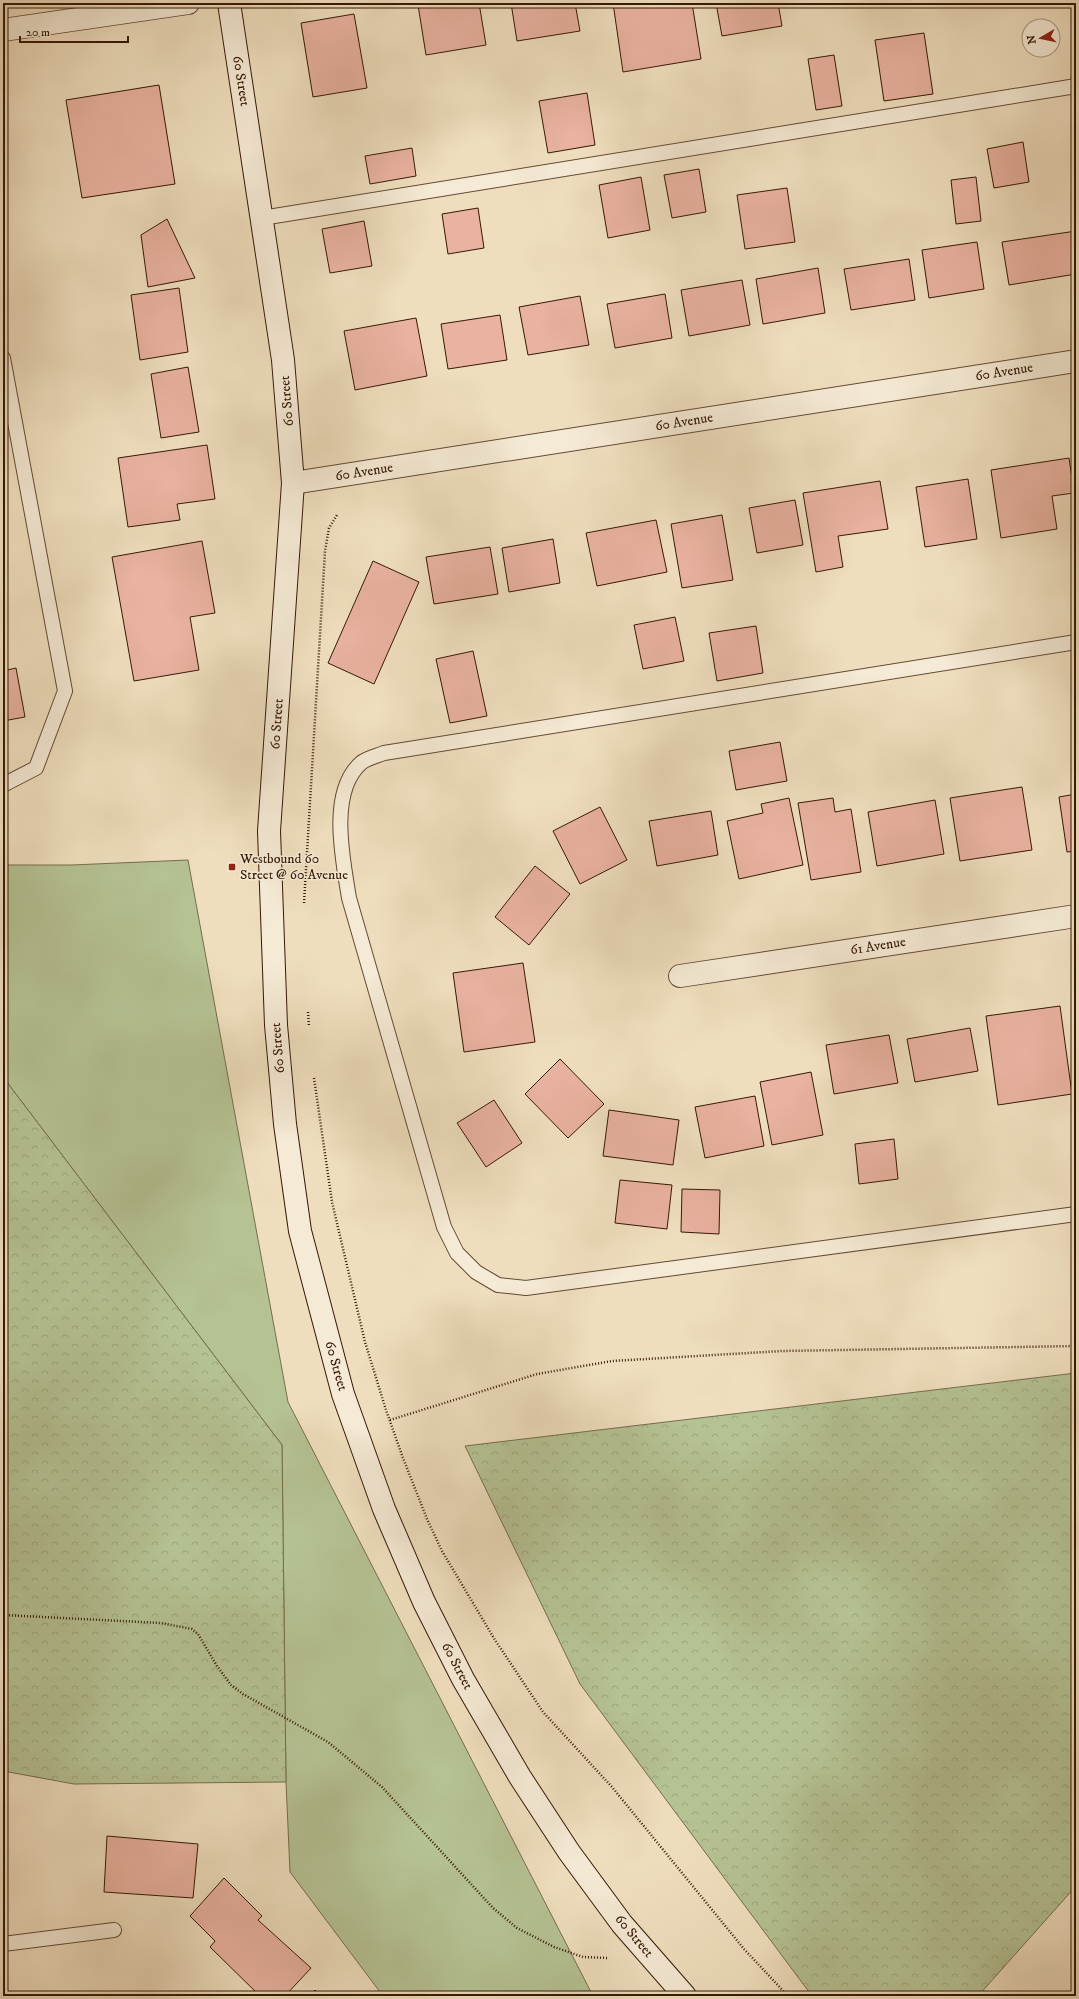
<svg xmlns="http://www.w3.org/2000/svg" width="1079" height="1999" viewBox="0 0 1079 1999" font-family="'IM FELL DW Pica',serif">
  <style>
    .green { fill: #b5c294; stroke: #766d4d }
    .forest { fill: url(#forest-crowns); stroke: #766d4d }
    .building { fill: #e9b2a1; stroke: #361806 }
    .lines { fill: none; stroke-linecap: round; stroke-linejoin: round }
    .service-casing { stroke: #644a34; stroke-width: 16 }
    .minor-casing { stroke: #644a34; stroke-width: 24 }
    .secondary-casing { stroke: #361806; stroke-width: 24 }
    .path { stroke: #361806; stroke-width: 2.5; stroke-dasharray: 1 2; stroke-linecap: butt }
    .service { stroke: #f5ead5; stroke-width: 14 }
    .minor { stroke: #f5ead5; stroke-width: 22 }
    .secondary { stroke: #f5ead5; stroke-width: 22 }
    .poi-dot { fill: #8f2418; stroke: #f5ead5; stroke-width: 1.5 }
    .labels { text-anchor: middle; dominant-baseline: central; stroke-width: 3; stroke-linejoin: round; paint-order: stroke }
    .street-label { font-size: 14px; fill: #361806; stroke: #f5ead5 }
    .poi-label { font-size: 14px; fill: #361806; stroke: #f5ead5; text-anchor: start }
  </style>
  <defs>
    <pattern id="forest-crowns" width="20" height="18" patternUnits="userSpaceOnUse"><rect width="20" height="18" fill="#b5c294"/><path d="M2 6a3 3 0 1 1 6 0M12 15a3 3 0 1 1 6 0" fill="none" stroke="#9ca67e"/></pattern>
  </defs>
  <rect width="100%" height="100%" fill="#efdebe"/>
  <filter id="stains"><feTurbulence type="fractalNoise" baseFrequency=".005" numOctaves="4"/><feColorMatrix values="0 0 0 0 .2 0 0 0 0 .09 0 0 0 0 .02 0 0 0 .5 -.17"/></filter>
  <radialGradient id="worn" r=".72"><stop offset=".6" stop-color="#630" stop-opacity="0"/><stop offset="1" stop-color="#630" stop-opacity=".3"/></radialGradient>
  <path class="green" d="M188 860 288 1402 593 1996H383L290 1872 286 1782 282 1445 3 1077V865H72Z"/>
  <path class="forest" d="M3 1077 282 1445 286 1782 74 1784 3 1771Z
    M1076 1373V1886L978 1996H812L580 1684 465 1446Z"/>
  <path class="building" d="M429 3H479L486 45 426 55 418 5Z
    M511 3H575L580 31 517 41Z
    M613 3H692L701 59 623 72Z
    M716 3H778L782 26 722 36Z
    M354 14 367 88 313 97 301 23Z
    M924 33 933 94 884 101 875 40Z
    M834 55 842 106 816 110 808 59Z
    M159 85 175 184 82 198 66 100Z
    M587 93 595 145 548 153 539 101Z
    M1023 142 1029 182 994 188 987 149Z
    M412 148 416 176 370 184 365 156Z
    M699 169 706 212 672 218 664 175Z
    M641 177 650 230 608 238 599 185Z
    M976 177 981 221 956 224 951 180Z
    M787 188 795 242 745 249 737 195Z
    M478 208 484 248 448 254 442 214Z
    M167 219 195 278 148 287 141 235Z
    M364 221 372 266 330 273 322 229Z
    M1076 231V274L1009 285 1002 242Z
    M977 242 984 289 929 298 922 250Z
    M909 259 915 300 851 310 844 269Z
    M818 268 825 313 763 324 756 279Z
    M742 280 750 325 689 336 681 290Z
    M179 288 188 352 140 360 131 295Z
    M665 294 672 338 615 348 607 304Z
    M580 296 589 345 528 355 519 307Z
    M500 315 507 360 448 369 441 324Z
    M416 318 427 376 355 390 344 331Z
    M188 367 199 432 161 438 151 374Z
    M207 445 215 499 177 504 180 520 128 527 118 458Z
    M1069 458 1074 493 1052 496 1057 529 1001 538 991 470Z
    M968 479 977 539 925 547 916 487Z
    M880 481 888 529 838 536 843 567 816 572 803 493Z
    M795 500 803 545 757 553 749 508Z
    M722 515 733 580 682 588 671 524Z
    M656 520 667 572 597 586 586 533Z
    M553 539 560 583 509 592 502 548Z
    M202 541 215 613 190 617 199 670 134 681 112 557Z
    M490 547 498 594 434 604 426 557Z
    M373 561 419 582 374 684 328 663Z
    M675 617 684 661 643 669 634 625Z
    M756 626 763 673 717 681 709 633Z
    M473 651 487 716 450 723 436 659Z
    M16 668 25 717 3 721V671Z
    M780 742 787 781 736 790 729 751Z
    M1022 787 1032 850 960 861 950 798Z
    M1076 794V851L1067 852 1059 797Z
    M789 798 803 865 739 879 727 821 763 813 761 804Z
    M833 798 835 812 851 809 861 872 811 880 798 803Z
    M935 800 944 854 877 866 868 812Z
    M600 807 627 860 580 884 553 831Z
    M711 811 718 855 657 866 649 821Z
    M535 866 570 894 529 945 495 917Z
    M523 963 535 1042 464 1052 453 973Z
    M1060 1006 1072 1094 998 1105 986 1016Z
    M970 1028 978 1071 915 1082 907 1039Z
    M889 1035 898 1083 834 1094 826 1045Z
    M560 1059 604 1104 568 1138 525 1094Z
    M811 1072 823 1135 772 1145 760 1082Z
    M755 1096 764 1146 705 1158 695 1107Z
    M494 1100 522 1143 486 1167 457 1123Z
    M609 1110 679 1120 673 1165 603 1156Z
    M894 1139 898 1179 859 1184 855 1144Z
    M620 1180 672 1185 667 1229 615 1223Z
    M682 1189 720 1190 719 1234 681 1232Z
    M107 1836 198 1844 193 1898 104 1892Z
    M224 1878 262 1916 258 1920 311 1968 285 1996H260L210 1947 215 1941 190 1916Z
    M315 1990 321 1996H309Z"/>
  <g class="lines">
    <g class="service-casing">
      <path id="service" d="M262 218 1076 86
        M3 358 65 691 36 768 3 785
        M1076 642 384 753C377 756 367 758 361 763 328 792 343 860 349 898L444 1227 457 1253 476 1272 498 1285 526 1288 1076 1214
        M3 1944 114 1930"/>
    </g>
    <g class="minor-casing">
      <path id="minor" d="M3 30 188 3
        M293 483 1076 361
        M680 976 1076 916"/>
    </g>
    <g class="secondary-casing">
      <path id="secondary" d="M229 3 283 360 293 483 269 831 276 1025 285 1124 300 1231 343 1394 384 1509 424 1602 463 1679 520 1777 569 1852 622 1924 685 1996"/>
    </g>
    <path class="path" d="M304 903 325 551 329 528 337 515
      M308 1012 309 1027
      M314 1078 332 1202 365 1342 386 1410 403 1458 427 1519 442 1551 495 1640 543 1712 612 1787 744 1949 788 1996
      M390 1420 537 1374 612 1361 782 1351 1076 1346
      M3 1615 161 1623 192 1629 198 1634 217 1666 231 1685 243 1694 328 1742 382 1787 493 1908 517 1928 554 1947 583 1957 608 1958"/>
    <use href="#service" class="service"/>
    <use href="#minor" class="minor"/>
    <use href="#secondary" class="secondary"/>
  </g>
  <rect class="poi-dot" x="228" y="863" width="8" height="8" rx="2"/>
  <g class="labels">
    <g class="street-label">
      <text transform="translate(241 81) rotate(81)">60 Street</text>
      <text transform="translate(1004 372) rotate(-9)">60 Avenue</text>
      <text transform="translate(287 401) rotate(-95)">60 Street</text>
      <text transform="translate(684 422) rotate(-9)">60 Avenue</text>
      <text transform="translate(364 472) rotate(-9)">60 Avenue</text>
      <text transform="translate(277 724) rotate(-86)">60 Street</text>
      <text transform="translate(878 946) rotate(-9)">61 Avenue</text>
      <text transform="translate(278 1048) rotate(-95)">60 Street</text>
      <text transform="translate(336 1366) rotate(74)">60 Street</text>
      <text transform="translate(457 1666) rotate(62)">60 Street</text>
      <text transform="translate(634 1936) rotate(50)">60 Street</text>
    </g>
    <g class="poi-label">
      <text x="240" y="859">Westbound 60<tspan x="240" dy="16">Street @ 60 Avenue</tspan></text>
    </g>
  </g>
  <rect width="1079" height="1999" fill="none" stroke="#efdebe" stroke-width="16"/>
  <rect x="4" y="4" width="1071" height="1991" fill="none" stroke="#361806" stroke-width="2"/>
  <rect x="8" y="8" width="1063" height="1983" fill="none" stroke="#361806"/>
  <g transform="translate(1041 38) rotate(261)"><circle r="19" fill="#f5ead5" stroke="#a99682"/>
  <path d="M0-3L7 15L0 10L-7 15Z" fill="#8f2418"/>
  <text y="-6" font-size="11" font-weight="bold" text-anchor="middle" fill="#361806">N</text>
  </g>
  <path d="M20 36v6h108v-6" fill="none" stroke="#361806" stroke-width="2"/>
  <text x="26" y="36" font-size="12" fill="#361806" stroke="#f5ead5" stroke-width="3" paint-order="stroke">20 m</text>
  <rect width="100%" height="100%" filter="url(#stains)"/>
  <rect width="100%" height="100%" fill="url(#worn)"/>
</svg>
